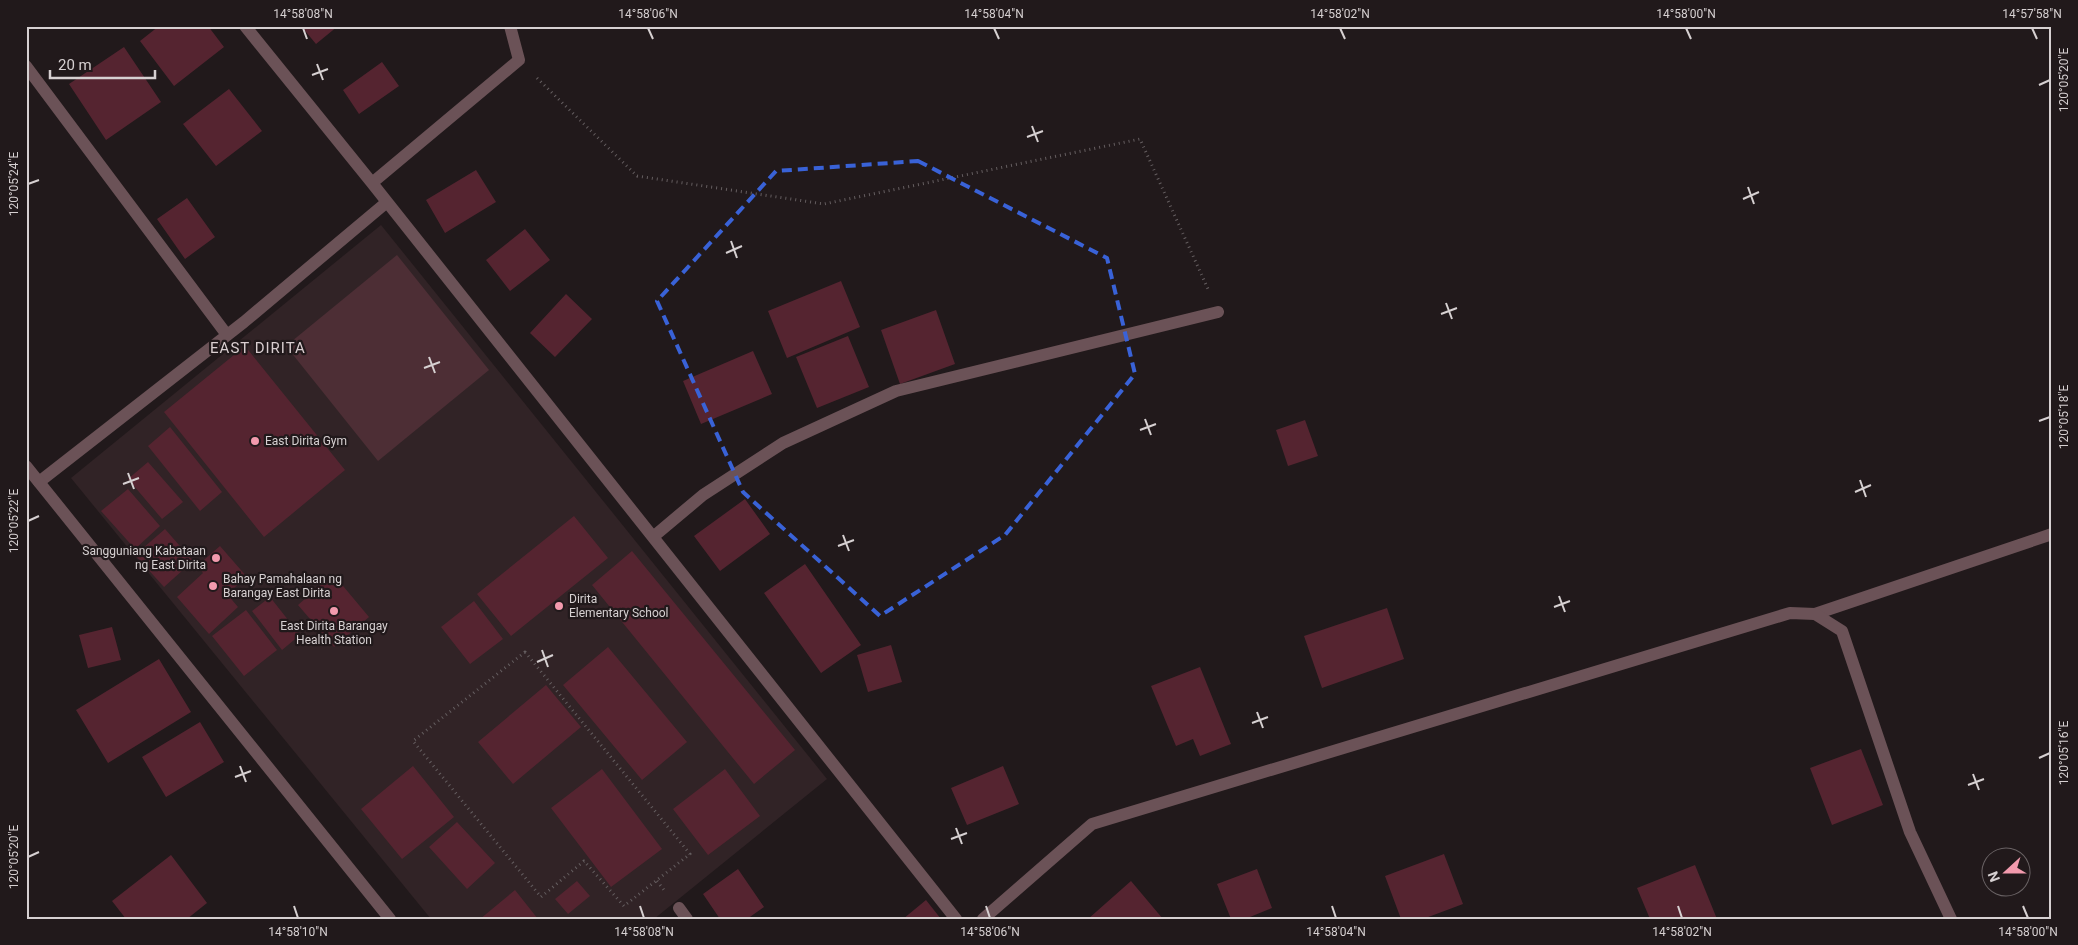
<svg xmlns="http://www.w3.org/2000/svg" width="2078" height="945" viewBox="0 0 2078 945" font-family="Roboto,sans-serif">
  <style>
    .built { fill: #312326 }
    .green { fill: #4d2e35 }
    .building { fill: #552430 }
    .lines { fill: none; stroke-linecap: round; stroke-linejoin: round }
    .path { stroke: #655e60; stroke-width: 3; stroke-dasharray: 1 4; stroke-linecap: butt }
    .service { stroke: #6b5257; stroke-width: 12 }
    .minor { stroke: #6b5257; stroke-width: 12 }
    .tertiary { stroke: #6b5257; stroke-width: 12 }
    .marked { fill: none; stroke: #3962d7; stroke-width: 4; stroke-dasharray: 10 6; stroke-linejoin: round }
    .ticks { fill: none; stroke: #d6d0d1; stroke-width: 2 }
    .poi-dot { fill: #f29aad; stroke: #21191b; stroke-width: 2 }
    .labels { text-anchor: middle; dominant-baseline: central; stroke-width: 4.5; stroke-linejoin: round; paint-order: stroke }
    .poi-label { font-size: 12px; fill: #d6d0d1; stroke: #21191b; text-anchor: start }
    .quarter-label { font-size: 15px; letter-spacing: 1px; fill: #d9ced0; stroke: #21191b }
    .neatline { fill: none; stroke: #d6d0d1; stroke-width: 2 }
    .ticks-label { font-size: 12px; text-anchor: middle; fill: #d6d0d1 }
  </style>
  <rect width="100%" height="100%" fill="#21191b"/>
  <path class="built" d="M381 225 827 779 654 919H431L71 478Z"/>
  <path class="green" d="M397 255 489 370 378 461 286 346Z"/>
  <path class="building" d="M159 26H208L224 47 174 86 140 41Z
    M301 26H338L316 44Z
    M124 47 161 102 106 140 69 84Z
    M382 62 399 86 359 114 343 90Z
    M229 89 262 131 216 166 183 124Z
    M476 170 496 202 445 233 426 200Z
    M187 198 215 237 185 259 157 219Z
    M525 229 550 260 510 291 486 260Z
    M841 281 860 327 787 358 768 311Z
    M566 294 592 319 555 357 530 333Z
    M936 310 955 364 900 384 881 330Z
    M848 336 869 387 817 408 796 357Z
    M245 346 345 470 264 537 164 412Z
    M753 351 772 394 701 424 683 381Z
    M1305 420 1318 456 1288 466 1276 430Z
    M170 427 222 492 200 511 148 446Z
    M148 462 183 502 162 519 128 479Z
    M128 489 160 526 135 549 101 511Z
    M745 499 770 534 720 571 694 536Z
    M574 516 608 558 511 636 477 594Z
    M165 529 193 561 164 587 135 555Z
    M220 546 247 577 227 594 238 607 209 634 177 597 203 573 197 566Z
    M632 551 795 750 754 784 592 585Z
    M805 564 861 645 821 673 764 593Z
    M333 574 369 617 334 647 298 605Z
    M270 597 300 635 282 650 252 611Z
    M474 601 503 639 470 664 441 627Z
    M1387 608 1404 659 1322 688 1304 636Z
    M246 610 277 650 244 676 212 636Z
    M112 627 121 660 88 668 79 635Z
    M891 645 902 682 868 692 857 655Z
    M608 647 687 742 642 780 563 685Z
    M159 659 191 712 108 763 76 710Z
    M1200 667 1231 744 1200 756 1193 739 1176 746 1151 686Z
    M546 685 581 727 513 784 478 742Z
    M200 722 224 762 166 797 142 757Z
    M1861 749 1883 805 1832 825 1810 768Z
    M413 766 454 817 402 859 361 809Z
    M1003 766 1019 804 967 825 951 788Z
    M602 769 662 849 611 887 551 808Z
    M725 769 760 816 708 855 673 809Z
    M457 822 495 863 467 889 429 847Z
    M1444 854 1463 904 1423 919H1401L1385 876Z
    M171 855 207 903 187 919H126L112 901Z
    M1695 865 1717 919H1650L1637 888Z
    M738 869 764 907 747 919H720L703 894Z
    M1257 869 1272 908 1245 919H1231L1217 884Z
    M577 881 590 896 568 914 555 899Z
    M1131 881 1163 919H1088Z
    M515 890 538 919H480Z
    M926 900 941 919H903Z"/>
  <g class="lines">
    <path class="path" d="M537 78 637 176 824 204 1140 139 1208 289
      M525 652 690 854 624 906 584 861 541 897 413 741Z
      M657 881 664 890"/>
    <path class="service" d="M1815 614 2052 534
      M679 908 687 919"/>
    <path class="minor" d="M245 26 372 183 956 919
      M26 66 227 335
      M372 183 519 60 510 26
      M39 482 244 322 387 202
      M653 537 703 495 783 443 896 391 1218 312
      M983 919 1092 824 1790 613 1815 614 1842 631 1910 832 1951 919"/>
    <path class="tertiary" d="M26 466 390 919"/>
  </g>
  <path class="marked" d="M918 161 1107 258 1135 374 1005 535 880 616 743 492 657 301 776 171Z"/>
  <path class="ticks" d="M303 28 307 39M648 28 653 39M994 28 999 39M1340 28 1345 39M1686 28 1691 39M2032 28 2037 39M317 64 323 80M312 75 328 69M2039 85 2050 80M1032 126 1038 142M1027 137 1043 131M28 184 39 180M1748 187 1754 204M1743 199 1759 192M731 241 737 258M726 253 742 246M1446 303 1452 319M1441 314 1457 308M429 357 435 373M424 368 440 362M1145 419 1151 435M2039 421 2050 417M1140 430 1156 424M128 473 134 489M1860 480 1866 497M123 484 139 478M1855 492 1871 485M28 521 39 516M843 535 849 551M838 546 854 540M1559 596 1565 612M1554 607 1570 601M542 650 548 667M537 662 553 655M1257 712 1263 728M1252 723 1268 717M2039 758 2050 753M240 766 246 782M1973 774 1979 790M235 777 251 771M1968 785 1984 779M956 828 962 844M951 839 967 833M28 857 39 852M294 906 298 918M640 906 644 918M986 906 990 918M1332 906 1336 918M1678 906 1682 918M2023 906 2028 918"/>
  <g class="poi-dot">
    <circle cx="255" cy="441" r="5"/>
    <circle cx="216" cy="558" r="5"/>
    <circle cx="213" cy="586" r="5"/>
    <circle cx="559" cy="606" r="5"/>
    <circle cx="334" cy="611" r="5"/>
  </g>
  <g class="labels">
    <g class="poi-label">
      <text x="265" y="441">East Dirita Gym</text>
      <text x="206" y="551" text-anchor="end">Sangguniang Kabataan<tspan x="206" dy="14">ng East Dirita</tspan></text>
      <text x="223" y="579">Bahay Pamahalaan ng<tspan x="223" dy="14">Barangay East Dirita</tspan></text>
      <text x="569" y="599">Dirita<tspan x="569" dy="14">Elementary School</tspan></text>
      <text x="334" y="626" text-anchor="middle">East Dirita Barangay<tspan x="334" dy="14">Health Station</tspan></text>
    </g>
    <g class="quarter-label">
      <text x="258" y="348">EAST DIRITA</text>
    </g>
  </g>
  <rect width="2078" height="945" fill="none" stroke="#21191b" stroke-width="55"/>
  <g transform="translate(2006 872) rotate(249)"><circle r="24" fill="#21191b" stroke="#696264"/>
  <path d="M0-4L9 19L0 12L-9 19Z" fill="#f29aad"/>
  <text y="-8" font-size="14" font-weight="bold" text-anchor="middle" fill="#d6d0d1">N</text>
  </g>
  <path d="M50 70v8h105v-8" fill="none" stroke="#d6d0d1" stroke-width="2.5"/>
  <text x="58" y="70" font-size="15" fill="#d6d0d1" stroke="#21191b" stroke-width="4" paint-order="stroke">20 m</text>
  <rect x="28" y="28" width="2022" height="890" class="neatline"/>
  <g class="ticks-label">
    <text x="303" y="18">14°58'08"N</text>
    <text x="648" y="18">14°58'06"N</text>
    <text x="994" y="18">14°58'04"N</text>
    <text x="1340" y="18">14°58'02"N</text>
    <text x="1686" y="18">14°58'00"N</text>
    <text x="2032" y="18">14°57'58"N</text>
    <text transform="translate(2064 80) rotate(-90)" y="4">120°05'20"E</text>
    <text transform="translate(14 184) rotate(-90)" y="4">120°05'24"E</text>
    <text transform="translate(2064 417) rotate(-90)" y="4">120°05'18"E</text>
    <text transform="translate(14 521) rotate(-90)" y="4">120°05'22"E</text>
    <text transform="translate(2064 753) rotate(-90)" y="4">120°05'16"E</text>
    <text transform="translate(14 857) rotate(-90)" y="4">120°05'20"E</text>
    <text x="298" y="936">14°58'10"N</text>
    <text x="644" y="936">14°58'08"N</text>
    <text x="990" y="936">14°58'06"N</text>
    <text x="1336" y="936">14°58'04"N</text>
    <text x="1682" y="936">14°58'02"N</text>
    <text x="2028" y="936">14°58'00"N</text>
  </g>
</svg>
